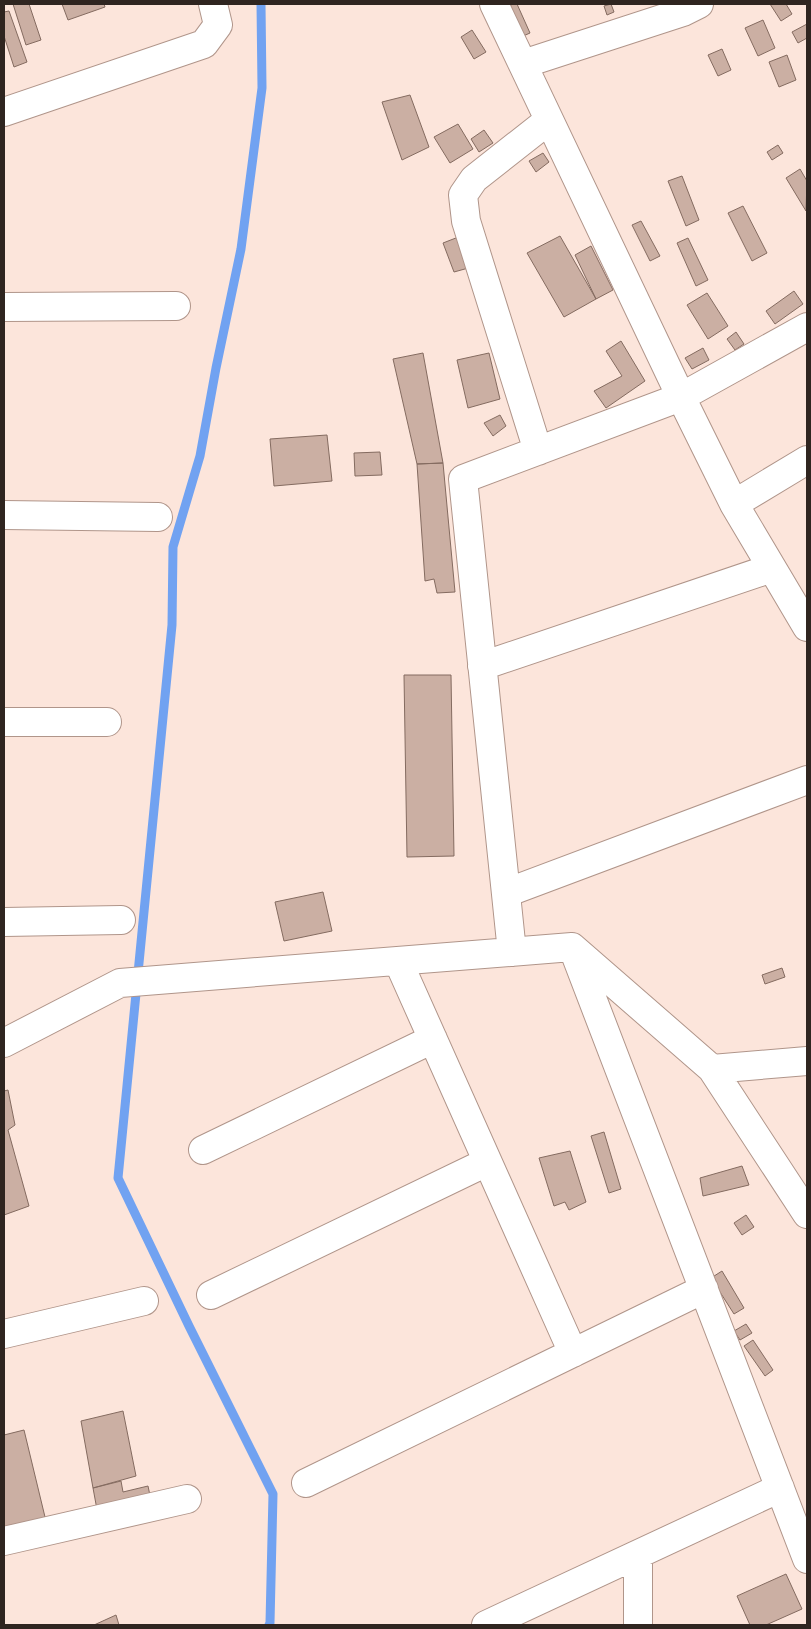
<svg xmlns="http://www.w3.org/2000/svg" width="811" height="1629" viewBox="0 0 811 1629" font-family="Quicksand,sans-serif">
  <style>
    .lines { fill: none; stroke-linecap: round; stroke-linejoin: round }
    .stream { stroke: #71a2f1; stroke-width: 9 }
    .building { fill: #cbafa3; stroke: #846b60 }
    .minor-casing { stroke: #b0958a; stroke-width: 30 }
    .minor { stroke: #fff; stroke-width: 28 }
  </style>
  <rect width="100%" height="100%" fill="#fce5db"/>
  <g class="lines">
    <path class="stream" d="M261 4 262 88 241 249 216 368 200 456 173 547 172 625 118 1178 189 1326 273 1494 270 1623 269 1625"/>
  </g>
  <path class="building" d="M13 4H29L41 40 26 45Z
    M62 4H104L105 7 68 20Z
    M513 4H517L530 33 521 37 507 7Z
    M611 4 614 12 607 15 604 6Z
    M770 4H786L792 14 781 21Z
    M9 11 27 62 14 67 4 36V12Z
    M763 20 775 48 758 56 745 28Z
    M807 24V38L798 43 792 32Z
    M472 30 486 52 474 59 461 37Z
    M722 49 731 70 718 76 708 55Z
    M787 55 796 80 779 87 769 62Z
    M410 95 429 147 402 160 382 102Z
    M458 124 473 149 450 163 434 137Z
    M484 130 493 143 479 152 471 139Z
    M778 145 783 153 772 160 767 152Z
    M543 153 549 162 536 172 529 161Z
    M800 169 807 181 806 211 786 178Z
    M682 176 699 220 686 226 668 181Z
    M743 206 767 253 752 261 728 213Z
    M641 221 660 256 650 261 632 225Z
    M461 236 472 267 454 272 443 243Z
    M560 236 596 299 564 317 527 253Z
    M688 238 708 280 696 286 677 243Z
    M591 246 613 290 596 299 575 255Z
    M794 291 803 304 775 324 766 311Z
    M707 293 728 326 708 339 687 305Z
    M736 332 744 344 735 350 727 339Z
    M621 341 645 381 606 408 594 391 622 376 606 351Z
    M703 348 709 360 692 369 685 358Z
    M423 353 443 463 417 464 393 359Z
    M489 353 500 399 468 408 457 360Z
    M500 415 506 426 493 436 484 423Z
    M327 435 332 481 274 486 270 439Z
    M380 452 382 475 355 476 354 453Z
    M443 463 455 592 437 593 434 579 425 581 417 464Z
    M404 675H451L454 856 407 857Z
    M323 892 332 931 284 941 275 902Z
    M782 968 785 977 765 984 762 975Z
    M8 1090 15 1125 8 1130 29 1206 4 1215V1091Z
    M604 1132 621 1189 609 1193 591 1136Z
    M570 1151 586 1202 569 1210 565 1202 554 1206 539 1158Z
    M742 1166 749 1185 703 1196 700 1178Z
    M746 1215 754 1227 742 1235 734 1223Z
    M722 1271 744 1308 734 1314 711 1278Z
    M746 1324 752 1333 740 1340 734 1331Z
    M753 1340 773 1370 765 1376 744 1346Z
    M123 1411 136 1476 93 1488 81 1421Z
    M24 1430 45 1517 4 1534V1435Z
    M121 1481 123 1492 148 1486 152 1505 98 1515 93 1488Z
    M786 1574 802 1609 766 1625H750L737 1596Z
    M116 1615 119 1625H94Z"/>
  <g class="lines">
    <g class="minor-casing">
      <path id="minor" d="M494 4 681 397 734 504 807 627
        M523 64 683 12 699 4
        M4 112 204 44 218 25 213 4
        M4 307 176 306
        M538 451 466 221 463 195 474 179 549 120
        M734 504 807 460
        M4 515 158 517
        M482 666 772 568
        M4 722H107
        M506 893 807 780
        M4 922 121 920
        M574 951 807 1559
        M512 952 463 479 681 397 807 327
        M398 961 573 1353
        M4 1043 120 983 572 947 712 1069 807 1214
        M712 1069 807 1061
        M203 1150 433 1039
        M211 1295 487 1162
        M4 1334 144 1301
        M306 1483 704 1289
        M4 1541 187 1499
        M486 1625 780 1488
        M638 1625V1555"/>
    </g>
    <use href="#minor" class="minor"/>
  </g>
  <rect width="811" height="1629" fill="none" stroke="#2f2520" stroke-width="10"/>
</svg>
